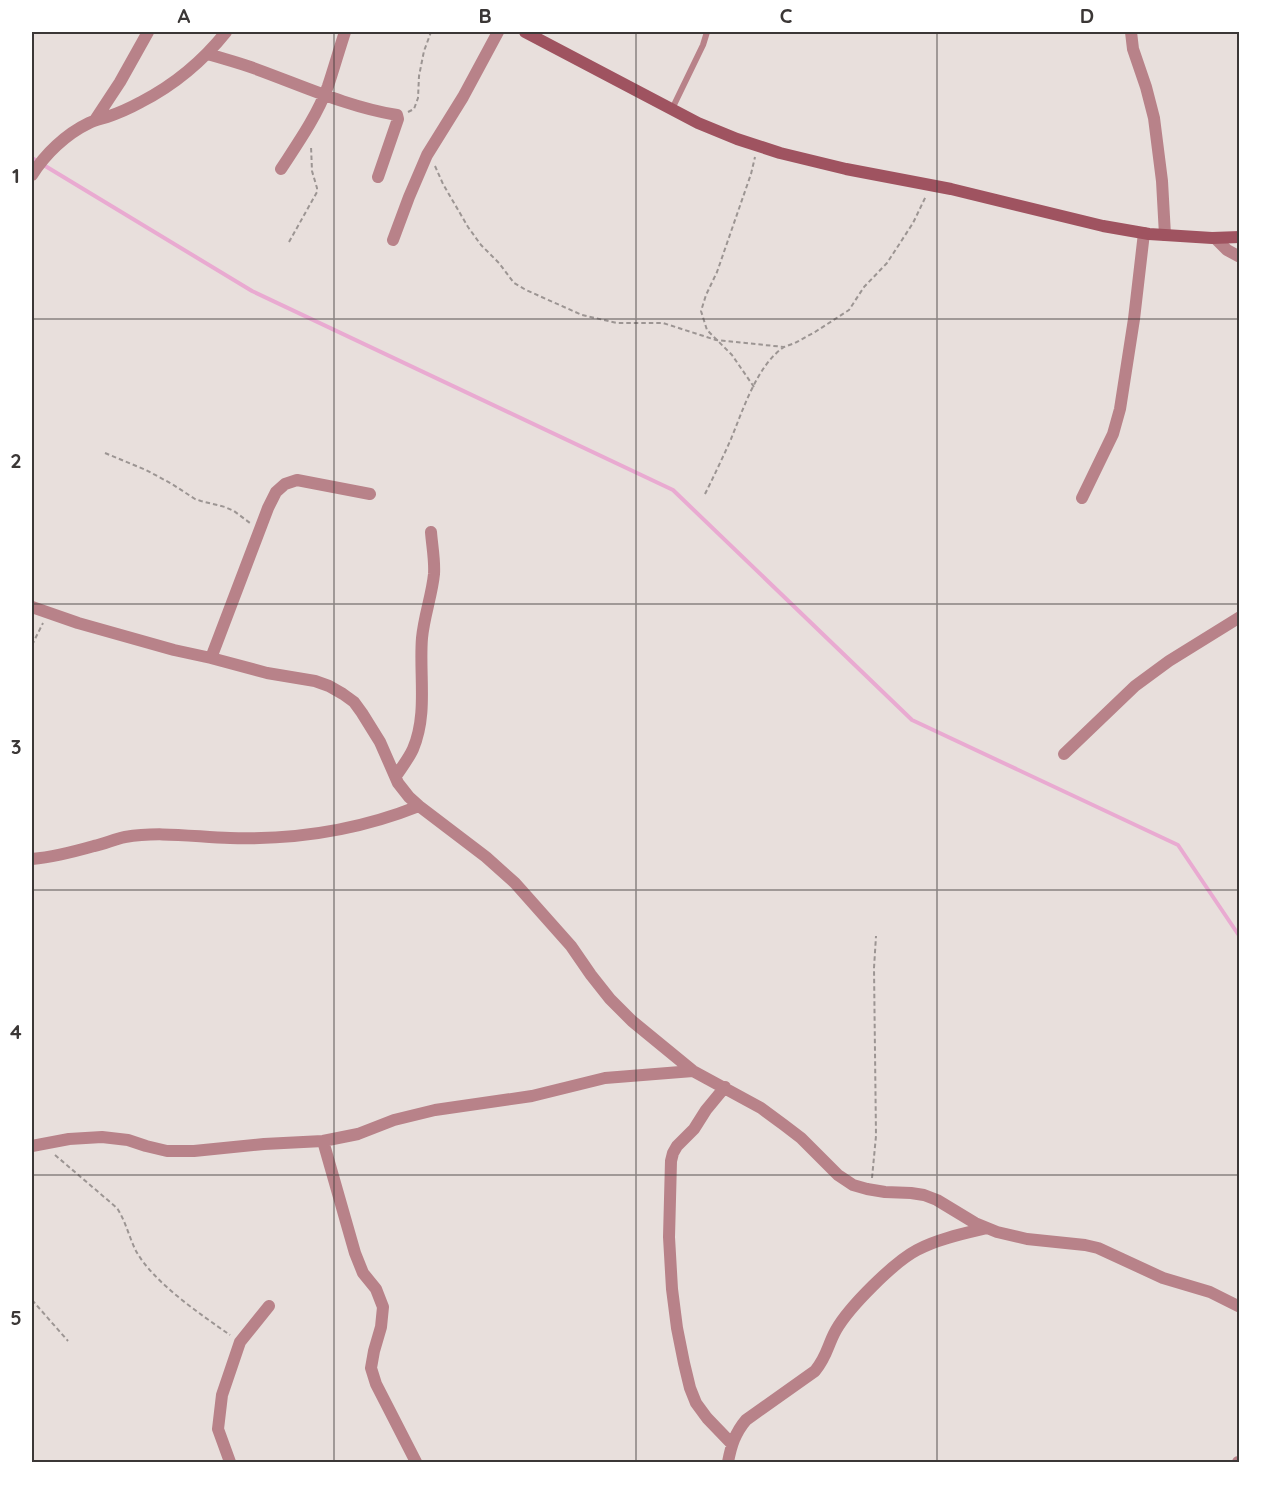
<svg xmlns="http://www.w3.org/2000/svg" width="1271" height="1494" viewBox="0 0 1271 1494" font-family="Quicksand,sans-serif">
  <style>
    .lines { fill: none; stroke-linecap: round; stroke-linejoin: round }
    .stream { stroke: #e9aad1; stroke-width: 4 }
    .path { stroke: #9c9593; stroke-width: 2; stroke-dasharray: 4.5 3; stroke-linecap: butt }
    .lane { stroke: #b88289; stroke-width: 6 }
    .street { stroke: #b88289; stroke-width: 12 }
    .secondary { stroke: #9f5360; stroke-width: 12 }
    .grid { fill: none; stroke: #3b3736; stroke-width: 1.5; stroke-opacity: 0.55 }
    .neatline { fill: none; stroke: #3b3736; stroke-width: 2 }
    .grid-label { font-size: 20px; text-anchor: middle; font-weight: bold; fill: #3b3736 }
  </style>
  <rect width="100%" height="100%" fill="#e8dfdc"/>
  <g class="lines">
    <path class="stream" d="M32 158 252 291 673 490 912 720 1178 845 1240 937"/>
    <path class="path" d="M408 112 414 109 418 98 419 76 424 51 431 32
      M435 166 443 184 468 227 481 245 499 263 514 283 526 290 582 315 617 323H663L716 340 784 347 795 343 815 332 849 310 864 287 887 263 913 223 926 196
      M289 242 317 192V188L312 171 311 146
      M754 387 732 355 707 330 701 311 706 295 717 272 751 174 755 157
      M105 453 146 470 172 484 195 499 201 501 225 507 234 511 250 523
      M705 494C714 476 723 457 731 439 743 410 757 365 784 347
      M32 645 43 623
      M55 1155 117 1208C126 1222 129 1237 136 1251 154 1283 200 1314 230 1335
      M872 1178 876 1136 874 968 876 936
      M32 1300 68 1341"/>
    <path class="lane" d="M672 109 703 45 707 32"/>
    <path class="street" d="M1131 32 1133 49 1146 87 1154 118 1162 181 1165 235
      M208 54C224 59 240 63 256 69 303 86 348 107 397 115L398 119 378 177
      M95 120 120 82 148 32
      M281 169C298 143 317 116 328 86 334 68 339 50 345 32
      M32 175C45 154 66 134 89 123 95 120 101 119 107 117 119 113 130 108 141 102 176 84 202 62 226 32
      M1215 238 1227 250 1240 257
      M393 240 409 197 427 155 463 97 498 32
      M1082 498 1113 434 1120 409 1134 319 1144 233
      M32 607 78 623 174 650 211 658 267 673 315 681 329 686 343 694 354 702 362 713 380 742 398 783 409 797 419 806 486 857 515 883 571 946 591 975 610 999 632 1021 693 1071 761 1108 784 1125 801 1138 838 1175 853 1185 867 1189 885 1192 911 1193 924 1195 937 1200 975 1223 997 1232 1027 1239 1085 1245 1098 1248 1163 1278 1210 1292 1240 1307
      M211 658 268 508 276 492 285 484 297 480 370 494
      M1064 754 1135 686 1169 661 1240 617
      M396 776C402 767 409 758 413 749 428 714 419 674 422 638 424 616 432 595 434 574 435 560 432 546 431 532
      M32 859C53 857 73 852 94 846 104 844 115 839 125 837 160 831 196 837 230 838 295 840 359 830 419 806
      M725 1087 706 1110 694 1129 677 1146 673 1153 671 1161 669 1237 672 1289 677 1328 684 1363 690 1388 696 1403 707 1418 732 1444
      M323 1141 355 1253 363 1273 376 1289 383 1307 381 1327 374 1351 371 1368 376 1384 416 1462
      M32 1146 69 1139 102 1137 128 1140 146 1146 167 1151H194L264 1144 323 1141 358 1134 394 1120 435 1110 532 1096 605 1078 693 1071
      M230 1462 218 1429 222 1395 240 1342 269 1306
      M728 1462C731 1446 735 1433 746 1420L815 1371C828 1355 827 1346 836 1330 849 1307 894 1262 917 1250 937 1239 966 1233 987 1228
      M1238 1462H1240"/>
    <path class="secondary" d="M525 32 698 123 737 139 780 153 846 169 951 189 1103 226 1149 234 1212 238 1240 237"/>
  </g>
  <path class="grid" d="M334 32V1462M636 32V1462M937 32V1462M32 319H1240M32 604H1240M32 890H1240M32 1175H1240"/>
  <rect width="1271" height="1494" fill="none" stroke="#ffffff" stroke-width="66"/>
  <rect x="33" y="33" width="1205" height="1428" class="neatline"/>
  <g class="grid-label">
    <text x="184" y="23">A</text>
    <text x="485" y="23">B</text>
    <text x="786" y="23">C</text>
    <text x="1087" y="23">D</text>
    <text x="16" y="183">1</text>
    <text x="16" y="468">2</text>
    <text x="16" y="754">3</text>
    <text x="16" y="1039">4</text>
    <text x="16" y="1325">5</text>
  </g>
</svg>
